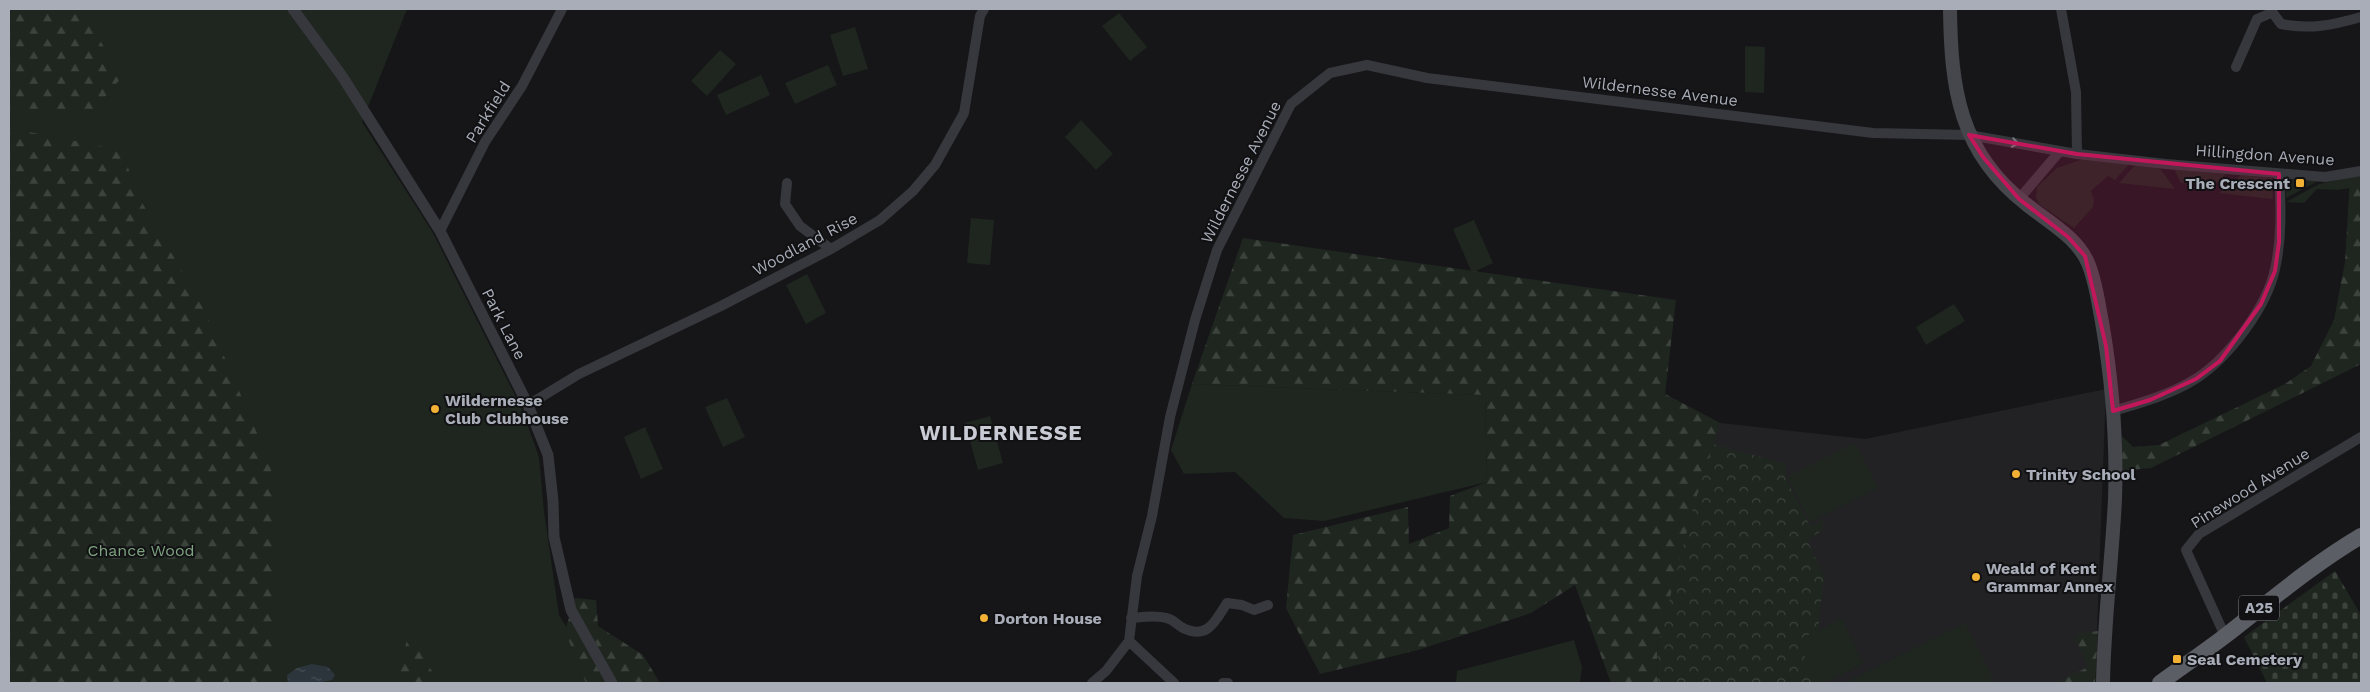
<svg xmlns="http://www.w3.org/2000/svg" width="2370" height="692" viewBox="0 0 2370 692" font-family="'Work Sans',sans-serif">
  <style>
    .built { fill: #222225 }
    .grass { fill: #1e261f }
    .forest { fill: url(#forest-firs) }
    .cemetery { fill: url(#cemetery-stones) }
    .park { fill: url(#park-crowns) }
    .water { fill: url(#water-ripples) }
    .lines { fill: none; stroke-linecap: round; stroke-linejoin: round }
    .minor { stroke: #37383d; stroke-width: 10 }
    .tertiary { stroke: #37383d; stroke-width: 11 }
    .secondary { stroke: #45474d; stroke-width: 14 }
    .trunk { stroke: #5b5e65; stroke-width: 16 }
    .oneway { stroke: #757881 }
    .marked { fill: #c2185b; fill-opacity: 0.2; stroke: #c2185b; stroke-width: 4; stroke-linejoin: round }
    .poi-dot { fill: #f2b134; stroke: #111113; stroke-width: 2 }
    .labels { text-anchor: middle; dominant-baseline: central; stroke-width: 4; stroke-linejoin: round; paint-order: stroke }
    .shield { fill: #111113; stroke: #7b7e86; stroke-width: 1 }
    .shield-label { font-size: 15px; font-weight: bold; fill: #a8adb8 }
    .street-label { font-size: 16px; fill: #a8adb8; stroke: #111113 }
    .poi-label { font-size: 16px; font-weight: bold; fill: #a8adb8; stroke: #111113; text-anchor: start }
    .park-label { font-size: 16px; fill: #7fa381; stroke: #111113 }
    .district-label { font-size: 21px; font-weight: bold; letter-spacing: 1px; fill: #c9ccd4; stroke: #111113 }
  </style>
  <defs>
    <pattern id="forest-firs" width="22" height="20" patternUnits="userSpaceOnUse" patternTransform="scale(1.25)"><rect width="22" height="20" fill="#1e261f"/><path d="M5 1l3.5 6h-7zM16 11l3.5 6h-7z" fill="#3c433d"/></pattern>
    <pattern id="cemetery-stones" width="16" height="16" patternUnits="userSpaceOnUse" patternTransform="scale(1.25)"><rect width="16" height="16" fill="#1e261f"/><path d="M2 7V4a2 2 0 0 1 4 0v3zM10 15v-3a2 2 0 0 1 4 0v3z" fill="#3c433d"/></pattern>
    <pattern id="park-crowns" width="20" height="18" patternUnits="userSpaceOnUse" patternTransform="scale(1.25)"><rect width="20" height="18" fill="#1e261f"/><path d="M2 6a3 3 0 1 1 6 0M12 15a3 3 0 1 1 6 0" fill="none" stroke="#3c433d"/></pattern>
    <pattern id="water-ripples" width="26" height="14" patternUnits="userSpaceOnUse" patternTransform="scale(1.25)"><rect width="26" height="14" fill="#2c353c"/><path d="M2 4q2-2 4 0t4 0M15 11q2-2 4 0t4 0" fill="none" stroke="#485056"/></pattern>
  </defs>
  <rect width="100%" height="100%" fill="#161618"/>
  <path class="built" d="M2106 389 2095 683H1658L1665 394 1720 423 1865 439Z"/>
  <path class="grass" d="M9 9H407L362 122 433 233 521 407 539 457 544 512 559 615 600 683H9Z
    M1119 13 1147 47 1130 61 1102 26Z
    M855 27 868 69 843 76 830 35Z
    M1745 46 1765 47 1764 93 1745 92Z
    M720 50 736 64 707 96 691 81Z
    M828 65 837 85 795 104 785 83Z
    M761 75 770 95 726 115 717 95Z
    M1081 120 1113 154 1096 170 1065 137Z
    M2083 159 2129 164 2115 180 2108 176 2091 191 2094 200 2093 207 2074 228 2040 205 2036 198 2037 187 2057 168Z
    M2136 164 2159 167 2175 189 2119 183Z
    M2174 169 2224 174 2225 175 2213 186 2181 183Z
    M2241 175 2272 178 2273 199 2219 193Z
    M2350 177V188L2337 190 2317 189 2304 203 2286 202 2319 184Z
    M2291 180 2318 181 2286 198 2285 182Z
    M971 218 994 220 990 265 967 263Z
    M1474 220 1493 263 1472 273 1453 229Z
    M807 274 826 313 806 324 786 285Z
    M1954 304 1965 321 1926 345 1916 327Z
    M1192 384 1485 395 1487 482 1324 521 1284 518 1235 472 1184 474 1171 450Z
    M727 398 745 437 723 447 705 407Z
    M990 416 1003 463 978 470 965 423Z
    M645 427 663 469 641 479 624 437Z
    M1855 443 1878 488 1810 522 1787 477Z
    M1842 618 1863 664 1824 683H1818L1797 641Z
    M1965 623 1995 683H1850L1848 681Z
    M1574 640 1582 667 1580 683H1456L1457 671Z"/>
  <path class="forest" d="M9 9H81L83 12 122 77 92 112 9 110Z
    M24 131 122 150 137 194 204 309 271 466 275 591V683H9V366L15 351 9 275V132Z
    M2361 175V364L2151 468 2119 471 2122 436 2133 447 2159 445 2285 384 2311 366 2334 320 2345 262 2350 177Z
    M1243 238 1676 300 1665 394 1720 423 1692 512 1657 648 1658 683H1611L1575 585 1531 613 1418 650 1320 674 1286 608 1293 535 1408 507 1409 544 1449 528 1450 496 1487 482 1485 395 1192 384Z
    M575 598 596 600 598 626 643 655 660 683H586L565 631Z
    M2098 631 2095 683H2056L2088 667 2075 638 2077 634Z
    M409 633 439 683H395Z"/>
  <path class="cemetery" d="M2335 571 2361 615V683H2267L2244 637Z"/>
  <path class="park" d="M1713 444 1786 464 1785 477 1810 526 1823 520V530L1807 540 1824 576 1818 630 1797 641 1818 683H1658L1657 648 1692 512Z"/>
  <path class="water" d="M312 664 328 667 335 675 332 680 316 683H288L287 675 297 668Z"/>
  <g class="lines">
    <path class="minor" d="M2061 9 2076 92 2077 154
      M2270 9 2281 24C2310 30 2333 25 2361 17
      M2236 67 2257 19 2271 13
      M787 183 785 204 800 226 831 249
      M2019 199 2060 151
      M440 231 485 142 522 86 562 9
      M528 405 579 374 721 306 831 249 880 220 913 191 935 165 964 113 980 16 984 9
      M2113 411C2141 403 2172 394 2197 378 2229 357 2267 307 2275 269 2282 238 2281 206 2279 174
      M1131 618C1143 617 1155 615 1166 618 1173 619 1177 625 1183 628 1208 640 1215 621 1227 603L1242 605 1254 610 1268 605
      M2225 636 2186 550 2199 534 2361 437
      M1129 641 1174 683
      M1092 683 1106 671 1129 641 1137 576 1152 516 1170 417 1195 320 1217 250 1291 104 1330 73 1367 65 1427 78 1873 133 1969 135 2077 154 2166 164 2325 177 2361 171
      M1223 683H1228"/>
    <path class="tertiary" d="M293 9 342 76 440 231 528 405 548 455 553 501 554 537 571 610 612 683"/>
    <path class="secondary" d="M1950 9C1951 88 1959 152 2026 204 2048 222 2077 237 2088 263 2096 282 2098 302 2102 322 2112 380 2117 440 2115 499 2112 560 2104 621 2103 683"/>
    <path class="trunk" d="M2160 683C2182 667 2204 652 2225 636 2270 601 2312 565 2361 536"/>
  </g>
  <defs><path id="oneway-chevron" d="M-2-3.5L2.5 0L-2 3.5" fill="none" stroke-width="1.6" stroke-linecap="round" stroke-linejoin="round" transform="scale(1.25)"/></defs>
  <use class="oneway" href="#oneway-chevron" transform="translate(2015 143) rotate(10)"/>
  <path class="marked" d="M1969 135 2077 154 2279 174V242L2275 271 2261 304 2220 361 2196 379 2150 400 2113 411 2106 346 2085 256 2068 237 2019 199 1983 157Z"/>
  <g class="poi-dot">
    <rect x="2295" y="178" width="10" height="10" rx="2.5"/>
    <circle cx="435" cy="409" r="5"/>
    <circle cx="2016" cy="474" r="5"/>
    <circle cx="1976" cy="577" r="5"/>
    <circle cx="984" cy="618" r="5"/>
    <rect x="2172" y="654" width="10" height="10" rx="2.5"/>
  </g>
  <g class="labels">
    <rect class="shield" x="2239" y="595.5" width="40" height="25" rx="4"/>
    <g class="shield-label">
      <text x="2259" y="608">A25</text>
    </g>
    <g class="street-label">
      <text transform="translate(1660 91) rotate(7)">Wildernesse Avenue</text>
      <text transform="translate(488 112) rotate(-58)">Parkfield</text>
      <text transform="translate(2265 155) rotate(4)">Hillingdon Avenue</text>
      <text transform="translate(1241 172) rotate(-63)">Wildernesse Avenue</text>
      <text transform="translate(805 244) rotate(-28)">Woodland Rise</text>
      <text transform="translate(504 324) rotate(63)">Park Lane</text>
      <text transform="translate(2250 488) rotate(-32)">Pinewood Avenue</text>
    </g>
    <g class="poi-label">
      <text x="2290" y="183" text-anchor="end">The Crescent</text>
      <text x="445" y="400">Wildernesse<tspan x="445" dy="18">Club Clubhouse</tspan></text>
      <text x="2026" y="474">Trinity School</text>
      <text x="1986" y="568">Weald of Kent<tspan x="1986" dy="18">Grammar Annex</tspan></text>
      <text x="994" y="618">Dorton House</text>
      <text x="2187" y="659">Seal Cemetery</text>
    </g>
    <g class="park-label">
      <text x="141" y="550">Chance Wood</text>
    </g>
    <g class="district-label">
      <text x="1001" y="432">WILDERNESSE</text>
    </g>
  </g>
  <rect width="2370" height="692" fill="none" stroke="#a8adb8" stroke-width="20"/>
</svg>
